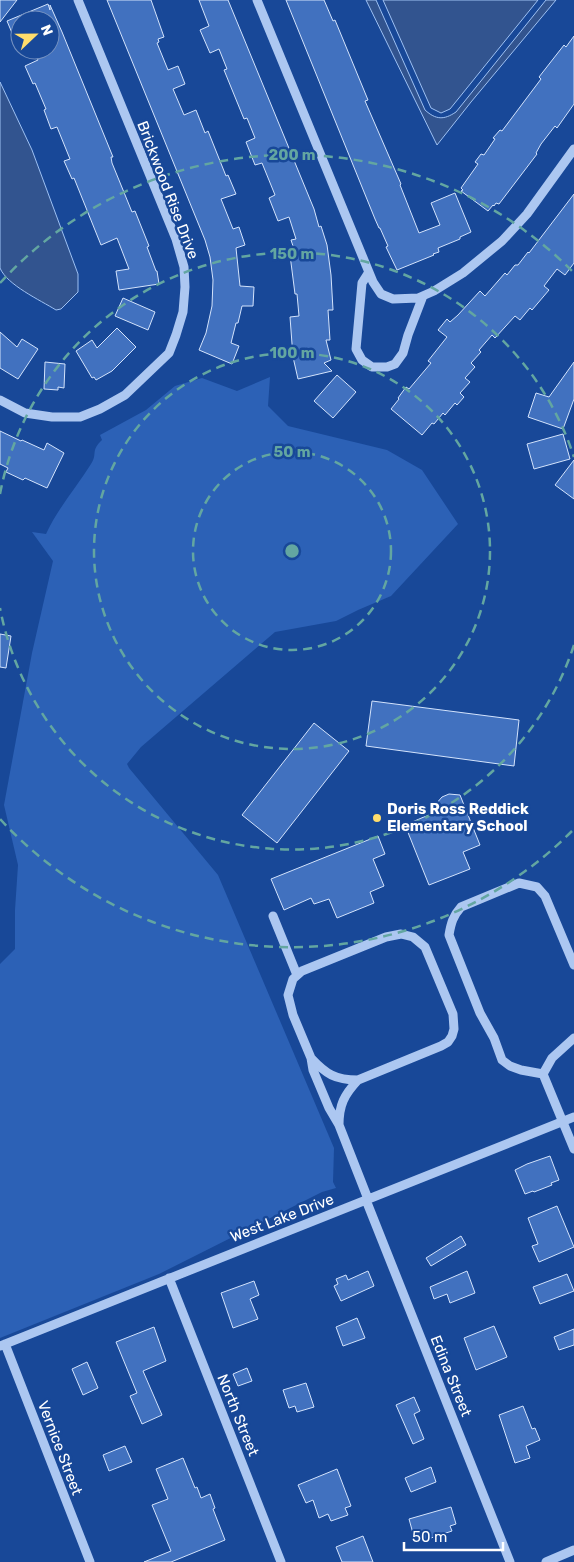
<svg xmlns="http://www.w3.org/2000/svg" width="574" height="1562" viewBox="0 0 574 1562" font-family="Rubik,sans-serif">
  <style>
    .green { fill: #2c61b6 }
    .water { fill: #32548f; stroke: #9ec1f3 }
    .building { fill: #4171bf; stroke: #d3e3fc }
    .lines { fill: none; stroke-linecap: round; stroke-linejoin: round }
    .minor { stroke: #acc7f1; stroke-width: 9 }
    .ring { fill: none; stroke: #63a6a1; stroke-width: 2.5; stroke-dasharray: 9 6 }
    .poi-dot { fill: #ffdd6c; stroke: #184898; stroke-width: 2 }
    .labels { text-anchor: middle; dominant-baseline: central; stroke-width: 5; stroke-linejoin: round; paint-order: stroke }
    .street-label { font-size: 15px; fill: #fff; stroke: #184898 }
    .poi-label { font-size: 15px; font-weight: bold; fill: #fff; stroke: #184898; text-anchor: start }
    .centre { fill: #63a6a1; stroke: #184898; stroke-width: 2.5 }
    .ring-label { font-size: 15px; text-anchor: middle; font-weight: bold; fill: #63a6a1; stroke: #184898; stroke-width: 5; stroke-linejoin: round; paint-order: stroke }
  </style>
  <rect width="100%" height="100%" fill="#184898"/>
  <path class="green" d="M270 377 268 406 288 426 387 450 422 470 458 524 391 596 358 610 336 621 275 632 141 747 127 764 129 768 218 875 334 1148 333 1182 336 1188 322 1192 159 1274 0 1338V964L15 949V910L18 865 4 805 32 653 53 561 32 532 46 534C58 508 76 488 91 464 98 454 90 451 102 440L100 435 146 410 175 386 202 378 237 391Z"/>
  <path class="water" d="M366 0H376L425 110C436 120 444 120 456 112L546 0H556L471 102 437 145Z
    M383 0H538L450 109 441 113 431 108Z
    M0 82 32 150 78 274V292L61 309 56 310C40 300 7 285 0 268Z"/>
  <path class="building" d="M0 0H17L0 22Z
    M107 0H151L164 37 158 39 159 42 157 43 168 70 178 66 185 84 173 89 184 115 196 110 205 133 208 131 226 176 228 175 236 194 221 199 233 229 239 227 245 245 236 248 240 286 254 287 253 306H242L238 323H236L231 343 239 346 232 364 199 350 206 333 212 306 213 280 210 257 205 240Z
    M199 0H228L314 209 319 227 321 226 327 245 331 275 333 310H328L330 340H326L331 360 324 363 332 371 298 379 293 357 290 317 299 316 297 294H295L290 255H296L291 240 296 239 289 217 278 221 269 198 275 195 262 163 255 165 246 142 255 138 247 118 244 119 224 70 227 69 219 49 210 53 200 30 209 26Z
    M286 0H324L333 21 335 20 368 100 365 101 401 184 400 185 419 233 440 225 431 203 455 193 471 232 460 237V239L438 248 439 252 433 254 434 255 397 270 386 247 388 246 380 228H379L375 219Z
    M48 4 50 10V5L62 32 113 157H111L112 163 132 212 135 211 149 246 147 247 156 271H157L159 284 119 290 116 271 129 269 117 238 101 245 74 178 72 179 64 161 70 159 57 127 51 129 44 110 46 109 35 83 33 84 25 66 38 60 34 50H50V20H20V52L7 21Z
    M574 36V104L557 128 555 126 541 144 536 153 537 154 499 204 496 203 494 206 493 205 488 211 461 191 463 190 461 188 478 164 475 162 481 154 484 155 495 139 493 138 500 130 502 131 541 79 539 77 564 45 566 47Z
    M574 194V263L565 275 557 269 544 286 549 290 532 310 530 308 520 320 515 316 495 338 492 335 479 350 481 352 471 363 475 367 465 378 470 382 460 393 464 397 457 405 455 403 445 415 443 413 434 424 432 423 422 435 391 409 399 399 398 398 406 387 409 389 431 363 428 361 447 337 438 330 447 319 450 322 458 315 480 291 485 296 505 273 507 275 515 265H518L528 252 529 253Z
    M123 298 155 312 148 330 115 316Z
    M117 328 136 347 112 371 96 380 94 377 92 378 76 351 92 340 97 348Z
    M0 332 17 347 22 339 38 349 18 379 0 368Z
    M45 362 65 364 64 388 58 387V390L44 389Z
    M574 362V399L563 429 528 417 536 393 549 397Z
    M337 375 356 392 333 418 314 401Z
    M0 431 21 441 22 440 44 450 47 443 64 453 47 488 25 478 23 480 6 472 8 468 0 464Z
    M563 434 570 459 534 469 527 444Z
    M574 460V499L555 485Z
    M0 634 11 636 6 668 0 667Z
    M372 701 519 720 514 766 366 746Z
    M314 723 349 751 277 843 242 815Z
    M449 794 460 795 480 845 463 852 470 869 429 885 405 825 438 811 435 805 442 797Z
    M378 836 385 854 373 859 384 886 370 892 374 903 337 918 329 899 314 904 311 898 284 910 271 879Z
    M550 1156 559 1180 551 1183 552 1185 534 1192 533 1191 525 1194 515 1170 527 1164Z
    M557 1206 574 1247 539 1262 532 1246 538 1244 528 1218Z
    M461 1236 466 1245 431 1266 426 1258Z
    M368 1271 374 1286 341 1301 334 1286 338 1284 336 1279 346 1275 348 1280Z
    M467 1271 475 1293 450 1303 447 1294 434 1299 430 1287Z
    M567 1274 574 1291 540 1304 533 1287Z
    M254 1281 259 1295 250 1299 258 1319 233 1328 221 1293Z
    M357 1318 365 1338 343 1346 336 1327Z
    M494 1326 507 1357 476 1370 464 1338Z
    M154 1327 166 1361 143 1371 162 1415 142 1424 130 1396 137 1393 116 1342Z
    M574 1329V1345L559 1350 554 1337Z
    M87 1362 98 1388 83 1395 72 1369Z
    M247 1368 252 1381 238 1386 233 1374Z
    M306 1383 314 1407 297 1412 295 1406 289 1408 283 1390Z
    M414 1397 420 1411 414 1414 424 1439 413 1444 396 1405Z
    M523 1406 532 1429 535 1428 540 1440 526 1446 530 1458 515 1463 499 1415Z
    M125 1446 132 1462 109 1471 103 1455Z
    M183 1458 195 1488 197 1487 201 1498 210 1494 215 1508 213 1509 225 1540 171 1562H144L171 1551 152 1505 168 1499 156 1469Z
    M431 1467 436 1482 411 1492 405 1478Z
    M337 1469 351 1506 345 1508 348 1515 331 1521 328 1514 319 1518 313 1500 306 1503 298 1485Z
    M451 1507 456 1524 450 1526 452 1531 419 1542 417 1536 414 1537 409 1519Z
    M363 1536 373 1562H342L336 1547Z"/>
  <g class="lines">
    <path class="minor" d="M257 0 373 282 381 294 393 299 418 298 434 291 463 273 502 241 527 214 574 149
      M369 272 362 283 356 349 362 360 372 367H387L395 364 403 353 408 335 423 296
      M0 400 25 413 52 417H80L100 409 125 395 169 353 176 335 183 312 185 287 184 267 176 239 78 0
      M273 916 297 975
      M574 965 545 896 537 887 519 883 461 907C453 916 451 923 449 935L480 1013 494 1038 502 1060 510 1066 521 1070 543 1074 552 1058 574 1038
      M311 1058C326 1074 335 1080 358 1080L441 1046 448 1042 452 1036 454 1029 453 1014 425 947 413 937 401 934 386 937 302 971 293 979 288 995 293 1015 311 1058 313 1070 329 1108 339 1125 368 1199
      M543 1074 574 1149
      M339 1125C339 1105 344 1095 358 1080
      M366 1200 510 1562
      M169 1278 281 1562
      M5 1344 90 1562
      M0 1346 574 1117
      M546 1562 574 1550"/>
  </g>
  <g class="ring">
    <circle cx="292" cy="551" r="99"/>
    <circle cx="292" cy="551" r="198"/>
    <path d="M574 645A297 297 0 0 1 0 608M0 494A297 297 0 0 1 574 457"/>
    <path d="M572 831A396 396 0 0 1 0 819M0 283A396 396 0 0 1 572 271"/>
  </g>
  <circle class="poi-dot" cx="377" cy="818" r="5"/>
  <g class="labels">
    <g class="street-label">
      <text transform="translate(168 190) rotate(69)">Brickwood Rise Drive</text>
      <text transform="translate(282 1218) rotate(-21)">West Lake Drive</text>
      <text transform="translate(451 1376) rotate(68)">Edina Street</text>
      <text transform="translate(238 1415) rotate(68)">North Street</text>
      <text transform="translate(60 1448) rotate(69)">Vernice Street</text>
    </g>
    <g class="poi-label">
      <text x="387" y="809">Doris Ross Reddick<tspan x="387" dy="17">Elementary School</tspan></text>
    </g>
  </g>
  <circle cx="292" cy="551" r="8" class="centre"/>
  <g class="ring-label">
    <text x="292" y="160">200 m</text>
    <text x="292" y="259">150 m</text>
    <text x="292" y="358">100 m</text>
    <text x="292" y="457">50 m</text>
  </g>
  <g transform="translate(35 35) rotate(68)"><circle r="24" fill="#184898" stroke="#7491c1"/>
  <path d="M0-4L9 19L0 12L-9 19Z" fill="#ffdd6c"/>
  <text y="-8" font-size="14" font-weight="bold" text-anchor="middle" fill="#ffffff">N</text>
  </g>
  <path d="M404 1542v8h99v-8" fill="none" stroke="#ffffff" stroke-width="2.5"/>
  <text x="412" y="1542" font-size="15" fill="#ffffff" stroke="#184898" stroke-width="4" paint-order="stroke">50 m</text>
</svg>
